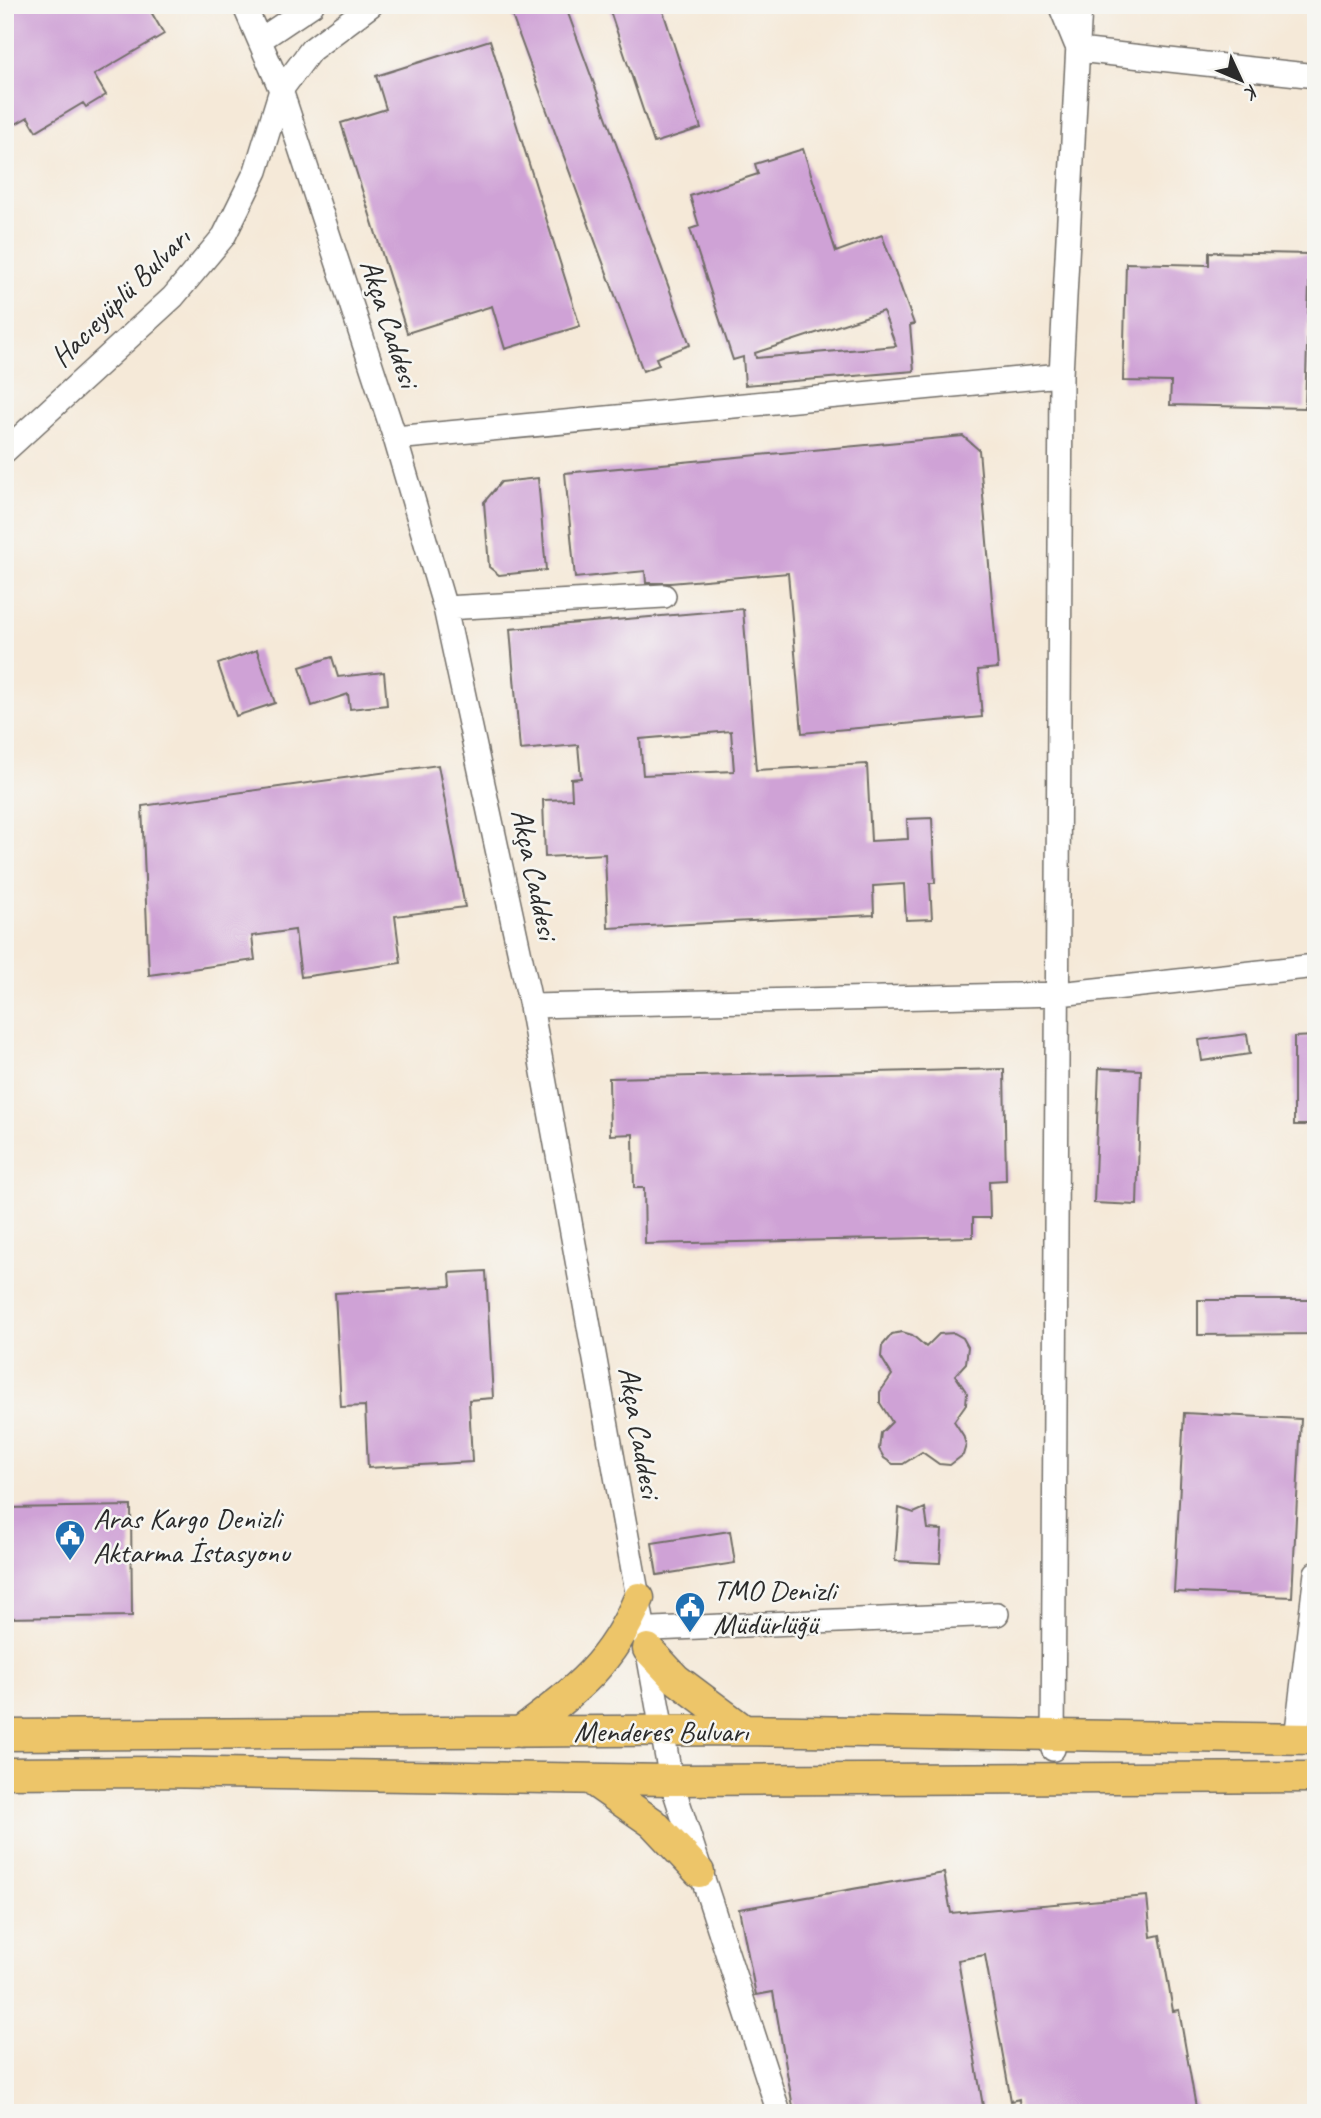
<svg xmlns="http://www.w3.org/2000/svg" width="1321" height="2118" viewBox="0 0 1321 2118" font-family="Caveat,sans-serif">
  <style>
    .building { fill: #cfa2d6; fill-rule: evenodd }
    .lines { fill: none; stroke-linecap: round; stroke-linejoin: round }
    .minor-casing { stroke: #726e68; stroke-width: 26 }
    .major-casing { stroke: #726e68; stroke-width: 33 }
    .minor { stroke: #fff; stroke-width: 23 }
    .major { stroke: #edc569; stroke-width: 30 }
    .labels { text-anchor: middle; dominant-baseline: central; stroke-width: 5; stroke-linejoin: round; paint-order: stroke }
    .street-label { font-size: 30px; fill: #2b2b2b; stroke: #f6f6f2 }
    .poi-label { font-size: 30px; fill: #2b2b2b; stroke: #f6f6f2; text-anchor: start }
  </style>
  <rect width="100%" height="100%" fill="#f6f6f2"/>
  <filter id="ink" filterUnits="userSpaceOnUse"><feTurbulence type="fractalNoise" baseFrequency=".0143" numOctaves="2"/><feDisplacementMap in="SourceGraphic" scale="14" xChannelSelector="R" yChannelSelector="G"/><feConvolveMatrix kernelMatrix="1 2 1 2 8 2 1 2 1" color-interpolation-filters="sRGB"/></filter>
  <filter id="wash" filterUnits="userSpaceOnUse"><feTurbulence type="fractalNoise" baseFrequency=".00686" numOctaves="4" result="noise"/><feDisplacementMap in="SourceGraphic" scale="28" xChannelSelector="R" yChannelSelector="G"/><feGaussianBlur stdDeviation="1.57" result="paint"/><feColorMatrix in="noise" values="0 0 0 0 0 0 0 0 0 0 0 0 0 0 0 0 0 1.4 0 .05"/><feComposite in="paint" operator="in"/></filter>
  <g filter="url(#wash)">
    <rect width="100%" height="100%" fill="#f5e9d8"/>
    <g id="blocks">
      <path class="building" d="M5 5H147L164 34 94 75 106 95 86 107 83 103 36 131 28 117 5 130Z
        M508 5H565L690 345 656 358 659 365 643 371Z
        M608 5H661L701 128 654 143Z
        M490 40 580 326 505 349 492 306 407 333 341 123 386 109 376 76Z
        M803 149 836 252 882 235 914 324 910 325 914 371 745 385 743 357 733 360 690 229 699 226 690 196 758 174 755 164ZM883 311 896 346 756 358 755 353Z
        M1209 252 1310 254 1305 408 1170 405 1171 382 1123 381 1126 263 1209 265Z
        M963 436 979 450 998 668 978 670 982 717 802 733 788 573 670 583H646L645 571 575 578 565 473Z
        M538 478 546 570 499 575 489 567 484 502 501 482Z
        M743 609 756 770 867 764 871 841 908 839 907 819 932 818 935 883H930L932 919 906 920 904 884 873 886 874 915 608 928 605 854 545 857 543 800 572 799 571 779 581 778 578 745 520 750 510 629ZM731 731 734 771 643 775 640 739Z
        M257 650 275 703 236 716 218 664Z
        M332 657 338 677 384 672 387 705 350 709 348 694 312 706 300 667Z
        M438 765 465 907 395 916 401 963 301 977 295 930 252 936 255 960 149 975 142 806Z
        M1247 1034 1250 1054 1202 1061 1199 1040Z
        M1316 1036V1125H1294V1037Z
        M1099 1068 1141 1070 1137 1205 1094 1203Z
        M1004 1069 1006 1180 989 1181 990 1218H973V1237L645 1244 644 1188H634L633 1134 610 1135 609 1078Z
        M486 1271 493 1398 469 1400 472 1462 368 1468 365 1406 341 1407 335 1293 451 1286 450 1273Z
        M1198 1300H1314V1334L1198 1335Z
        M902 1332 912 1335 926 1347 939 1334 954 1333 963 1338 968 1347 966 1363 955 1375 967 1393 966 1404 954 1421 963 1435 966 1445 963 1455 950 1465 939 1464 922 1452 903 1464H893L884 1458 879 1449 881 1433 892 1422 880 1403V1392L892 1375 881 1357 882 1346 892 1334Z
        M1184 1413 1301 1419 1292 1597 1174 1592Z
        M131 1506 132 1616 5 1618V1508Z
        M899 1508 914 1513 925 1508 928 1529 942 1530 940 1563 895 1561Z
        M730 1531 735 1563 657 1575 652 1543Z
        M944 1873 951 1913 1147 1896 1151 1937 1160 1935 1173 2011 1179 2010 1197 2113H1020L1019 2099 1011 2101 985 1955 958 1960 983 2106 943 2113H794L773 1992 756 1995 739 1909Z"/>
    </g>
  </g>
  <g filter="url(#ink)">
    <use href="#blocks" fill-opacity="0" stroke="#726e68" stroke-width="2"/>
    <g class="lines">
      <g class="minor-casing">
        <path id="minor" d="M244 5 281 90 395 438 445 608 531 1006 671 1780 779 2113
          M1060 5 1076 44
          M260 40 312 5
          M1078 50 1316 76
          M395 438 1061 375
          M5 451 173 297 224 236 256 171 281 90 311 50 371 5
          M445 608 664 596
          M531 1006 1059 994 1316 966
          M631 1630 997 1614
          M1296 1739 1316 1573
          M1053 1749 1061 375 1080 5"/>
      </g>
      <g class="major-casing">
        <path id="major" d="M648 1649 676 1679 744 1730
          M520 1732C576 1690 611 1665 639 1598
          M5 1735 744 1730 1316 1739
          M5 1773 153 1772 671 1780 1316 1777
          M590 1779 653 1823 699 1872"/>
      </g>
      <use href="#minor" class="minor"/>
      <use href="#major" class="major"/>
    </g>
  </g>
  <defs>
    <g id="civic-pin" transform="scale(1.575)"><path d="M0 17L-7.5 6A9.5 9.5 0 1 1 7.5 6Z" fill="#1f6fb2" stroke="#f6f6f2"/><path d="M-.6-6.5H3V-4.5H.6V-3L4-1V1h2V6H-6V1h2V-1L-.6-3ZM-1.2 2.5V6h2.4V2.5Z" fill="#fff"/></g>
  </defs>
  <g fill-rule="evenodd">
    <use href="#civic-pin" x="70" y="1535"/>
    <use href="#civic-pin" x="690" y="1607"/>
  </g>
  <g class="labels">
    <g class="street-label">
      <text transform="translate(120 297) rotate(-45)">Hacıeyüplü Bulvarı</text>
      <text transform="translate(390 323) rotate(72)">Akça Caddesi</text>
      <text transform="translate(535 874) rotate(78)">Akça Caddesi</text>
      <text transform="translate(640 1432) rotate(80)">Akça Caddesi</text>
      <text x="661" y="1731">Menderes Bulvarı</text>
    </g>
    <g class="poi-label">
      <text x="93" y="1518">Aras Kargo Denizli<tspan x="93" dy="34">Aktarma İstasyonu</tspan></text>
      <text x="713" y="1590">TMO Denizli<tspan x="713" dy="34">Müdürlüğü</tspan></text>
    </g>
  </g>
  <rect width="1321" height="2118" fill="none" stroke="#f6f6f2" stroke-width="28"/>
  <g transform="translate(1241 80) rotate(134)" stroke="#f6f6f2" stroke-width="5" paint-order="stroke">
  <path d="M0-5L12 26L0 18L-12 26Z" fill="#2b2b2b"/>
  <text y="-10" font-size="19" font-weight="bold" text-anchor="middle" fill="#2b2b2b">K</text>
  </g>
</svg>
